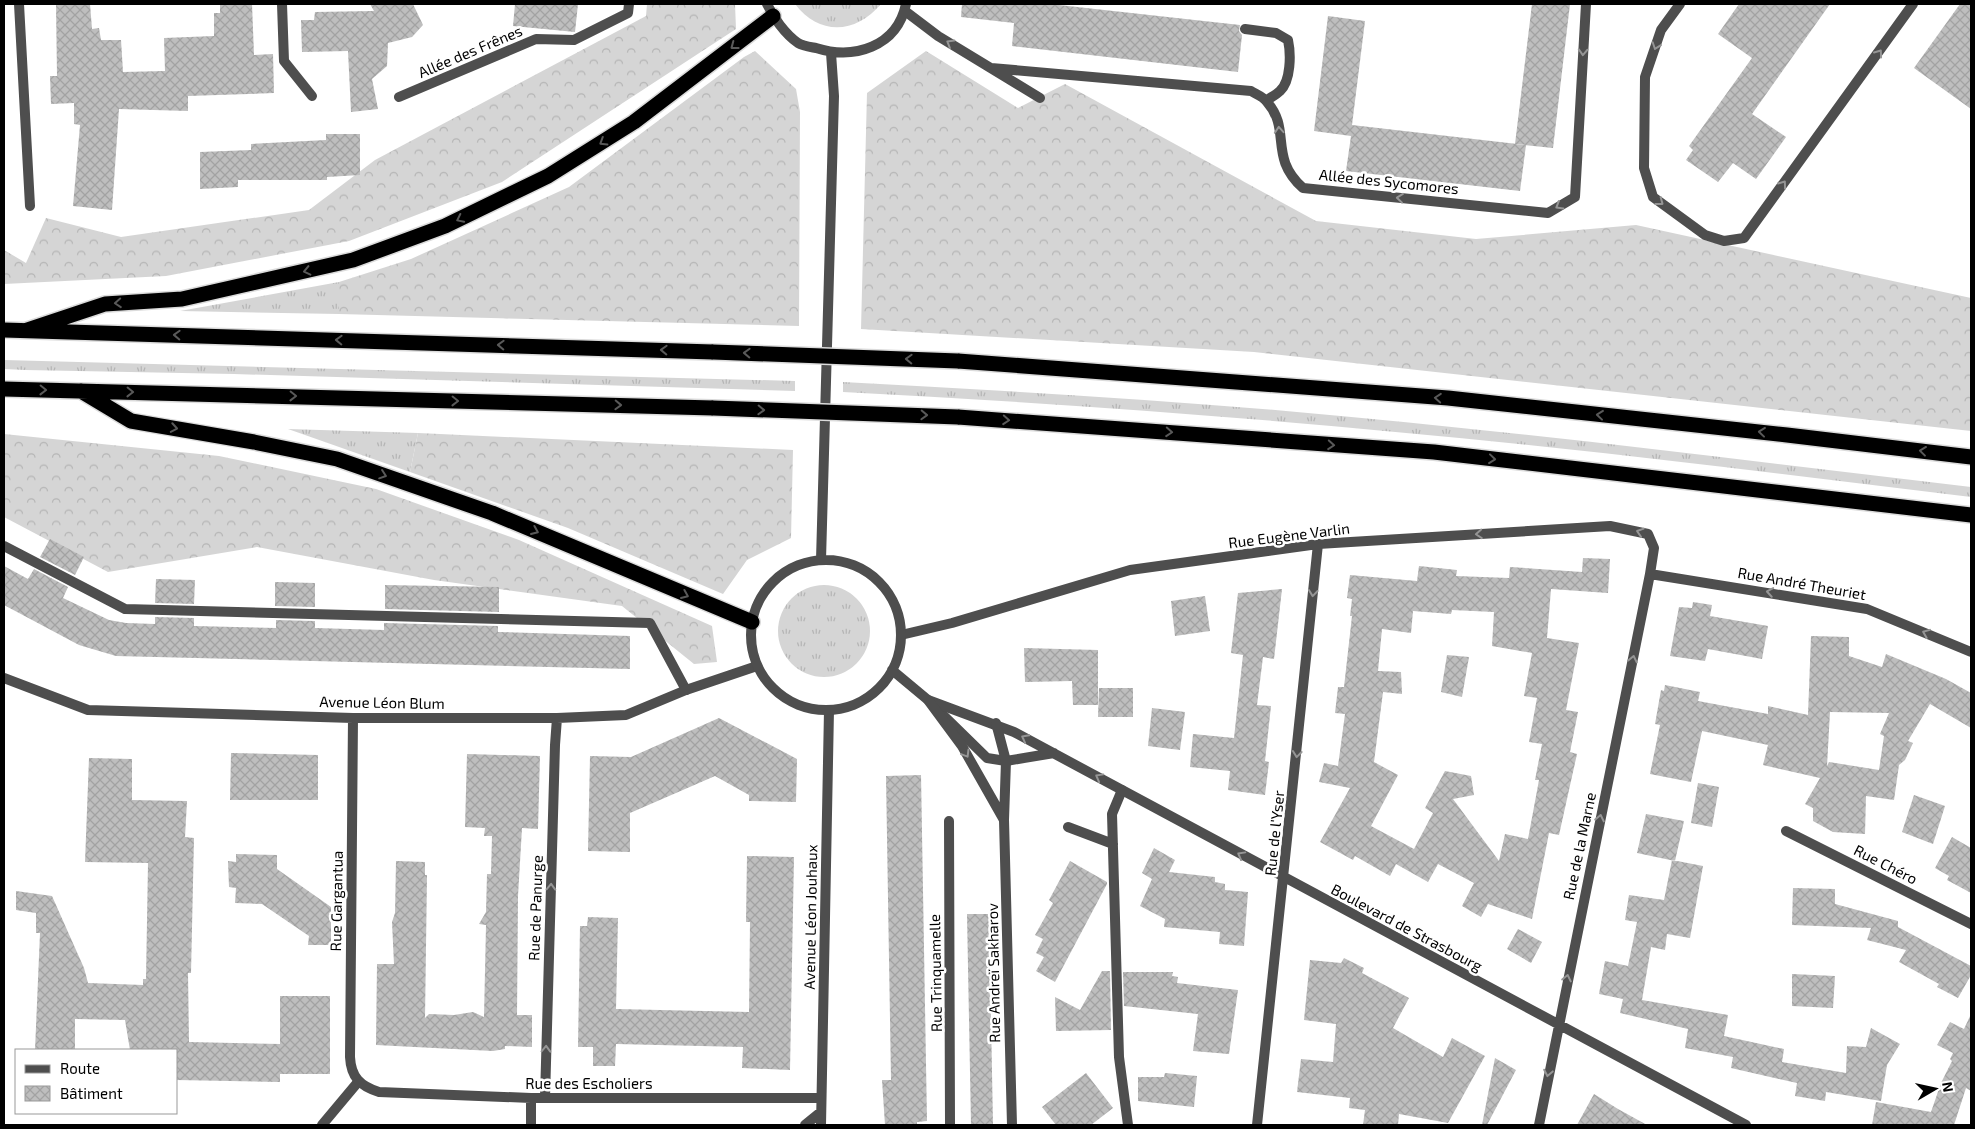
<svg xmlns="http://www.w3.org/2000/svg" width="1975" height="1129" viewBox="0 0 1975 1129" font-family="'Exo 2',sans-serif">
  <style>
    .grass { fill: url(#grass-tufts) }
    .forest { fill: url(#forest-crowns) }
    .building { fill: url(#building-cross-hatch); fill-rule: evenodd }
    .lines { fill: none; stroke-linecap: round; stroke-linejoin: round }
    .motorway-casing { stroke: #dbdbdb; stroke-width: 18 }
    .service { stroke: #4e4e4e; stroke-width: 10 }
    .pedestrian { stroke: #4e4e4e; stroke-width: 10 }
    .minor { stroke: #4e4e4e; stroke-width: 10 }
    .tertiary { stroke: #4e4e4e; stroke-width: 10 }
    .motorway { stroke: #000; stroke-width: 15 }
    .motorway-bridge-casing { stroke: #dbdbdb; stroke-width: 18; stroke-linecap: butt }
    .motorway-bridge { stroke: #000; stroke-width: 15 }
    .oneway { stroke: #959595 }
    .oneway2 { stroke: #595959 }
    .labels { text-anchor: middle; dominant-baseline: central; stroke-width: 5; stroke-linejoin: round; paint-order: stroke }
    .street-label { font-size: 15px; fill: #000; stroke: #fff }
  </style>
  <defs>
    <pattern id="grass-tufts" width="24" height="20" patternUnits="userSpaceOnUse" patternTransform="scale(1.25)"><rect width="24" height="20" fill="#d5d5d5"/><path d="M3 7l-1-3M5 7V3M7 7l1-3M15 17l-1-3M17 17v-4M19 17l1-3" fill="none" stroke="#b5b5b5"/></pattern>
    <pattern id="forest-crowns" width="20" height="18" patternUnits="userSpaceOnUse" patternTransform="scale(1.25)"><rect width="20" height="18" fill="#d5d5d5"/><path d="M2 6a3 3 0 1 1 6 0M12 15a3 3 0 1 1 6 0" fill="none" stroke="#b5b5b5"/></pattern>
    <pattern id="building-cross-hatch" width="8" height="8" patternUnits="userSpaceOnUse" patternTransform="scale(1.25)"><rect width="8" height="8" fill="#bebebe"/><path d="M0 0l8 8M0 8l8-8" fill="none" stroke="#a2a2a2"/></pattern>
  </defs>
  <rect width="100%" height="100%" fill="#fff"/>
  <path class="grass" d="M795 4H881C856 34 819 36 795 4Z
    M339 282V314L180 311Z
    M4 360 795 381V391L234 374 25 370 4 369Z
    M843 382C991 390 1139 398 1286 411 1515 431 1743 460 1971 487V497C1830 480 1689 462 1547 447 1313 422 1078 404 843 392Z
    M288 429 418 433 410 472Z
    M778 631a46 46 0 1 1 92 0a46 46 0 1 1-92 0Z"/>
  <path class="forest" d="M647 4H735L736 29 502 182 349 241 166 276 4 284V250L26 263 46 218 121 237 309 210 375 160 646 16Z
    M755 51 796 89 800 112 799 326 339 314V282L411 259 569 187 744 57Z
    M926 51 1018 108 1065 84 1316 221 1476 239 1636 225 1971 298V431L1254 352 861 329 867 93Z
    M418 433 793 450 791 538 747 560 723 594 568 528 410 472Z
    M4 434 219 456 376 489 519 540 712 626 717 662 694 664 622 606 434 580 257 547 108 572 4 517Z"/>
  <path class="building" d="M56 4H90L92 29 99 28 101 40H121L123 72 165 71 164 38 214 36V13H220V4H252L254 55 273 54 274 93 188 96V111L119 109 112 210 73 206 80 125 74 124V103L51 104 50 76H57Z
    M370 4H413L423 25 412 37 388 43 387 66 372 79 378 109 351 112 348 51 302 52 301 20H314L315 12 374 11Z
    M515 4H578L575 32 513 26Z
    M962 4H1050L1240 25 1239 31 1242 35 1238 72 1012 46 1014 23 961 17Z
    M1532 4H1570L1553 148 1515 144Z
    M1739 4H1830L1752 114 1786 137 1756 179 1733 163 1718 182 1686 160 1693 150 1689 146 1752 58 1718 34Z
    M1960 4H1971V109L1914 68Z
    M1328 16 1365 21 1352 125 1526 145 1520 191 1346 171 1351 136 1314 131Z
    M326 134H360V175L327 177V180H238V187L200 189V152L251 150V144L326 140Z
    M50 539 84 557 75 575 40 557Z
    M1583 558 1610 559 1608 593 1551 589 1547 638 1579 643 1566 710 1578 712 1570 752 1577 754 1559 835 1549 833 1532 919 1488 904 1481 917 1462 906 1474 883 1438 864 1428 882 1396 864 1390 876 1355 856 1353 860 1320 842 1350 788 1319 782 1324 763 1338 766 1345 714 1335 713 1338 687H1344L1352 616H1350L1352 599 1347 598 1350 575 1417 581 1419 566 1457 570 1456 576 1509 578 1510 567 1582 572ZM1452 610 1494 612 1492 646 1532 653 1524 696 1537 698 1529 742 1542 744 1535 780H1539L1528 839 1505 834 1499 861 1453 799 1474 795 1471 776 1445 771 1425 808 1433 813 1414 849 1371 826 1398 775 1374 762 1383 692 1402 694 1401 672 1378 671 1382 629 1411 633 1413 611 1451 614Z
    M4 566 28 579 34 569 68 587 63 598 109 620 126 623 155 624V617L194 618V626L276 628V620L315 621V628L384 630V623L498 626V632L630 636V669L116 656 79 645 4 605Z
    M156 579 195 580 194 604 155 603Z
    M275 582 315 583V607L275 606Z
    M385 585 499 587V612L385 609Z
    M1282 589 1274 659 1263 657 1257 705 1271 706 1265 761 1269 762 1265 795 1228 790 1230 771 1190 767 1193 734 1234 738 1243 655 1231 653 1238 593Z
    M1205 596 1210 631 1175 636 1171 601Z
    M1693 602 1712 605 1710 616 1768 626 1762 659 1708 649 1705 661 1670 656 1679 607 1692 608Z
    M1811 636 1849 637V656L1882 667 1886 654 1946 679 1971 693V728L1930 704 1908 741 1913 743 1905 760 1899 765 1894 800 1866 796 1865 834 1833 832 1813 821V808L1805 804 1820 778 1763 765 1768 745 1702 731 1691 782 1650 774 1660 725 1655 724 1661 690 1664 691 1665 685 1700 692 1698 701 1768 714V706L1808 715ZM1830 712 1889 713 1880 734 1884 736 1879 770 1829 762 1827 766Z
    M1024 648 1098 650V705H1073L1072 681 1025 682Z
    M1447 655 1469 657 1462 697 1441 692Z
    M1099 688H1133V717H1098Z
    M1152 708 1185 712 1180 750 1148 746Z
    M719 718 797 759 796 802 749 801V795L715 776 630 813V852L588 851 590 756 631 757Z
    M231 753 318 755V800H230Z
    M467 754 540 756 538 829 522 828 518 896 517 1015H532V1047L505 1046V1049L493 1051 376 1045 377 964H394L392 922 395 913 396 861 425 862V875H427L425 1018 429 1014 454 1015 473 1012 484 1017 486 925 479 924 486 912 487 874H491L492 836H484L485 828 465 827Z
    M89 758 132 759V800L187 801 185 837 194 838 191 973H188L189 1042 280 1044V996H330V1074H280V1082L176 1080V1050H130L125 1020 75 1019V1050H35L40 933H36V913L16 910V891L52 896 84 968 88 983 143 985V979H146L148 863 85 862Z
    M921 775 927 1121 917 1122V1125H885L882 1080H891L886 776Z
    M1698 783 1719 787 1712 827 1691 823Z
    M1914 795 1945 806 1933 844 1902 832Z
    M1646 814 1684 821 1675 861 1637 853Z
    M1952 837 1971 848V893L1947 880 1949 876 1935 868Z
    M1154 848 1175 860 1169 872 1215 877V882L1225 884V890L1248 892 1244 946 1219 944 1220 932 1164 927 1165 919 1140 906 1152 879 1142 873Z
    M236 854 277 855V869L331 907V945H308L309 936 262 904 235 903 236 888 229 887 228 861 236 862Z
    M747 856 794 857 790 1070 742 1068 743 1047 616 1044 615 1066H593V1047H578L580 926H587L588 917 618 918 616 1009 749 1012 750 922H746Z
    M1672 860 1703 866 1690 938 1667 934 1665 950 1651 947 1642 1000 1728 1015 1724 1036 1784 1049 1782 1062 1846 1073 1847 1046 1866 1047 1871 1028 1900 1044 1887 1065 1881 1101 1826 1092 1825 1101 1795 1096 1797 1083 1731 1068 1733 1057 1685 1048 1688 1029 1620 1013 1623 999 1599 994 1605 961 1628 966 1637 922 1625 920 1629 895 1664 900Z
    M1070 861 1107 882V884L1055 982 1036 971 1044 957 1036 953 1043 939 1035 935 1053 903 1049 900Z
    M1793 888 1835 889V904L1898 921V927L1971 966V975L1958 998 1937 987 1939 984 1899 962 1906 950 1867 940 1871 928 1792 925Z
    M967 914H989L993 1125H971Z
    M1518 929 1542 942 1531 963 1507 949Z
    M1344 958 1364 968 1362 973 1409 998 1393 1028 1443 1057 1452 1038 1485 1056 1448 1123 1399 1114 1398 1125H1363L1365 1110 1349 1108 1350 1098 1297 1092 1301 1059 1333 1062 1336 1024 1304 1020 1310 960 1341 963Z
    M1102 971H1110L1111 1030 1056 1031 1055 997 1080 1010Z
    M1123 972H1173L1172 976 1178 977 1177 983 1238 990 1229 1054 1193 1051 1198 1014 1124 1006Z
    M1792 974 1835 976 1833 1008 1792 1006Z
    M1971 1014V1091L1966 1088 1954 1125H1872L1876 1102 1931 1112 1941 1083 1952 1061 1950 1059 1953 1053 1937 1045 1950 1022 1964 1029Z
    M1495 1058 1516 1070 1487 1125H1482Z
    M1086 1073 1113 1108 1091 1125H1056L1042 1107Z
    M1165 1073 1197 1076 1194 1107 1138 1101V1077H1164Z
    M1594 1094 1618 1109 1647 1125H1577Z"/>
  <g class="lines">
    <g class="motorway-casing">
      <path id="motorway" d="M4 330 713 352
        M27 330 105 304 182 299 353 260 445 226 548 176 634 122 773 16
        M958 361 1448 398 1787 435 1971 457
        M4 389 713 408
        M81 391 131 421 254 442 337 459 492 513 752 622
        M958 417 1434 452 1971 515"/>
    </g>
    <path class="service" d="M1680 4 1661 30 1645 77 1644 168 1653 197 1705 235 1724 241 1744 238 1913 4
      M905 11 938 36 1040 98
      M1245 29 1276 33 1288 40C1291 54 1291 81 1280 91 1276 95 1271 97 1267 100
      M991 68 1251 91C1256 94 1264 97 1267 102 1292 130 1268 157 1303 188L1548 213 1575 197 1586 4
      M399 97 536 39 574 40 628 13 629 4
      M4 546 125 609 650 623 686 690
      M941 713 987 758 1006 761
      M1122 790 1112 814 1119 1057 1128 1125
      M949 821 950 1125
      M1068 827 1113 844"/>
    <path class="pedestrian" d="M322 1125 358 1082"/>
    <path class="minor" d="M19 4 30 206
      M282 4 284 61 312 96
      M1650 574 1867 609 1971 652
      M901 635 952 623 1130 570 1318 544 1610 526 1648 534 1654 548 1650 574 1539 1125
      M4 678 88 710 353 718H557L626 715 686 690 757 666
      M928 700 1014 732 1746 1125
      M353 718 350 1057C351 1077 360 1086 379 1092L531 1098H821
      M1006 761 1054 753
      M1786 831 1971 924
      M545 1098 555 745 557 718
      M531 1125V1098
      M805 1125 821 1112
      M821 1125 829 710
      M1257 1125 1318 544"/>
    <path class="tertiary" d="M767 4C773 17 785 34 798 43 803 46 811 47 816 48 854 60 897 47 906 4
      M821 560 834 96 831 53
      M751 635a75 75 0 1 1 150 0a75 75 0 1 1-150 0Z
      M892 670 928 700 962 746 1004 820
      M996 723 1006 761 1004 820 1012 1125"/>
    <use href="#motorway" class="motorway"/>
    <g class="motorway-bridge-casing">
      <path id="motorway-bridge" d="M713 352 958 361
        M713 408 958 417"/>
    </g>
    <use href="#motorway-bridge" class="motorway-bridge"/>
  </g>
  <defs><path id="oneway-chevron" d="M-2-3.5L2.5 0L-2 3.5" fill="none" stroke-width="1.6" stroke-linecap="round" stroke-linejoin="round" transform="scale(1.25)"/></defs>
  <g class="oneway">
    <use href="#oneway-chevron" transform="translate(950 43) rotate(-149)"/>
    <use href="#oneway-chevron" transform="translate(1656 46) rotate(109)"/>
    <use href="#oneway-chevron" transform="translate(1583 52) rotate(93)"/>
    <use href="#oneway-chevron" transform="translate(1879 53) rotate(-54)"/>
    <use href="#oneway-chevron" transform="translate(1279 130) rotate(-94)"/>
    <use href="#oneway-chevron" transform="translate(1783 184) rotate(-54)"/>
    <use href="#oneway-chevron" transform="translate(1400 198) rotate(-174)"/>
    <use href="#oneway-chevron" transform="translate(1660 202) rotate(37)"/>
    <use href="#oneway-chevron" transform="translate(1559 206) rotate(149)"/>
    <use href="#oneway-chevron" transform="translate(1640 532) rotate(-162)"/>
    <use href="#oneway-chevron" transform="translate(1479 534) rotate(176)"/>
    <use href="#oneway-chevron" transform="translate(1770 592) rotate(-170)"/>
    <use href="#oneway-chevron" transform="translate(1313 593) rotate(96)"/>
    <use href="#oneway-chevron" transform="translate(1926 633) rotate(-158)"/>
    <use href="#oneway-chevron" transform="translate(1633 659) rotate(-78)"/>
    <use href="#oneway-chevron" transform="translate(1025 738) rotate(-152)"/>
    <use href="#oneway-chevron" transform="translate(966 754) rotate(59)"/>
    <use href="#oneway-chevron" transform="translate(1297 754) rotate(96)"/>
    <use href="#oneway-chevron" transform="translate(1099 777) rotate(-151)"/>
    <use href="#oneway-chevron" transform="translate(1600 818) rotate(-78)"/>
    <use href="#oneway-chevron" transform="translate(1241 855) rotate(-151)"/>
    <use href="#oneway-chevron" transform="translate(551 887) rotate(-88)"/>
    <use href="#oneway-chevron" transform="translate(1567 978) rotate(-78)"/>
    <use href="#oneway-chevron" transform="translate(546 1049) rotate(-88)"/>
    <use href="#oneway-chevron" transform="translate(1548 1073) rotate(101)"/>
  </g>
  <g class="oneway2">
    <use href="#oneway-chevron" transform="translate(734 46) rotate(143)"/>
    <use href="#oneway-chevron" transform="translate(603 142) rotate(148)"/>
    <use href="#oneway-chevron" transform="translate(460 219) rotate(154)"/>
    <use href="#oneway-chevron" transform="translate(307 271) rotate(167)"/>
    <use href="#oneway-chevron" transform="translate(118 303) rotate(176)"/>
    <use href="#oneway-chevron" transform="translate(177 335) rotate(-178)"/>
    <use href="#oneway-chevron" transform="translate(339 340) rotate(-178)"/>
    <use href="#oneway-chevron" transform="translate(501 345) rotate(-178)"/>
    <use href="#oneway-chevron" transform="translate(664 350) rotate(-178)"/>
    <use href="#oneway-chevron" transform="translate(747 353) rotate(-178)"/>
    <use href="#oneway-chevron" transform="translate(909 359) rotate(-178)"/>
    <use href="#oneway-chevron" transform="translate(43 390) rotate(1)"/>
    <use href="#oneway-chevron" transform="translate(130 392) rotate(1)"/>
    <use href="#oneway-chevron" transform="translate(293 396) rotate(1)"/>
    <use href="#oneway-chevron" transform="translate(1438 398) rotate(-176)"/>
    <use href="#oneway-chevron" transform="translate(455 401) rotate(1)"/>
    <use href="#oneway-chevron" transform="translate(618 405) rotate(2)"/>
    <use href="#oneway-chevron" transform="translate(761 410) rotate(2)"/>
    <use href="#oneway-chevron" transform="translate(924 415) rotate(2)"/>
    <use href="#oneway-chevron" transform="translate(1600 415) rotate(-174)"/>
    <use href="#oneway-chevron" transform="translate(1006 420) rotate(4)"/>
    <use href="#oneway-chevron" transform="translate(174 428) rotate(10)"/>
    <use href="#oneway-chevron" transform="translate(1169 432) rotate(4)"/>
    <use href="#oneway-chevron" transform="translate(1762 432) rotate(-174)"/>
    <use href="#oneway-chevron" transform="translate(1331 445) rotate(4)"/>
    <use href="#oneway-chevron" transform="translate(1923 451) rotate(-173)"/>
    <use href="#oneway-chevron" transform="translate(1492 459) rotate(6)"/>
    <use href="#oneway-chevron" transform="translate(383 475) rotate(19)"/>
    <use href="#oneway-chevron" transform="translate(535 531) rotate(23)"/>
    <use href="#oneway-chevron" transform="translate(685 595) rotate(23)"/>
  </g>
  <g class="labels">
    <g class="street-label">
      <text transform="translate(470 51) rotate(-23)">Allée des Frênes</text>
      <text transform="translate(1389 181) rotate(6)">Allée des Sycomores</text>
      <text transform="translate(1289 535) rotate(-7)">Rue Eugène Varlin</text>
      <text transform="translate(1802 583) rotate(10)">Rue André Theuriet</text>
      <text transform="translate(382 702) rotate(1)">Avenue Léon Blum</text>
      <text transform="translate(1274 833) rotate(-84)">Rue de l'Yser</text>
      <text transform="translate(1579 846) rotate(-78)">Rue de la Marne</text>
      <text transform="translate(1886 864) rotate(27)">Rue Chéro</text>
      <text transform="translate(336 901) rotate(-89)">Rue Gargantua</text>
      <text transform="translate(535 908) rotate(-88)">Rue de Panurge</text>
      <text transform="translate(810 917) rotate(-89)">Avenue Léon Jouhaux</text>
      <text transform="translate(1407 927) rotate(28)">Boulevard de Strasbourg</text>
      <text transform="translate(935 973) rotate(-91)">Rue Trinquamelle</text>
      <text transform="translate(993 973) rotate(-91)">Rue Andreï Sakharov</text>
      <text x="589" y="1083">Rue des Escholiers</text>
    </g>
  </g>
  <rect width="1975" height="1129" fill="none" stroke="#000000" stroke-width="10"/>
  <rect x="15" y="1049" width="162" height="65" fill="#ffffff" stroke="#999999"/>
  <rect x="25" y="1065" width="25" height="8" fill="#4e4e4e" stroke="#999999"/>
  <text x="60" y="1074" font-size="15" fill="#000000">Route</text>
  <rect x="25" y="1086" width="25" height="15" fill="url(#building-cross-hatch)" stroke="#999999"/>
  <text x="60" y="1099" font-size="15" fill="#000000">Bâtiment</text>
  <g transform="translate(1935 1089) rotate(81)" stroke="#ffffff" stroke-width="4" paint-order="stroke">
  <path d="M0-4L9 19L0 12L-9 19Z" fill="#000000"/>
  <text y="-8" font-size="14" font-weight="bold" text-anchor="middle" fill="#000000">N</text>
  </g>
</svg>
